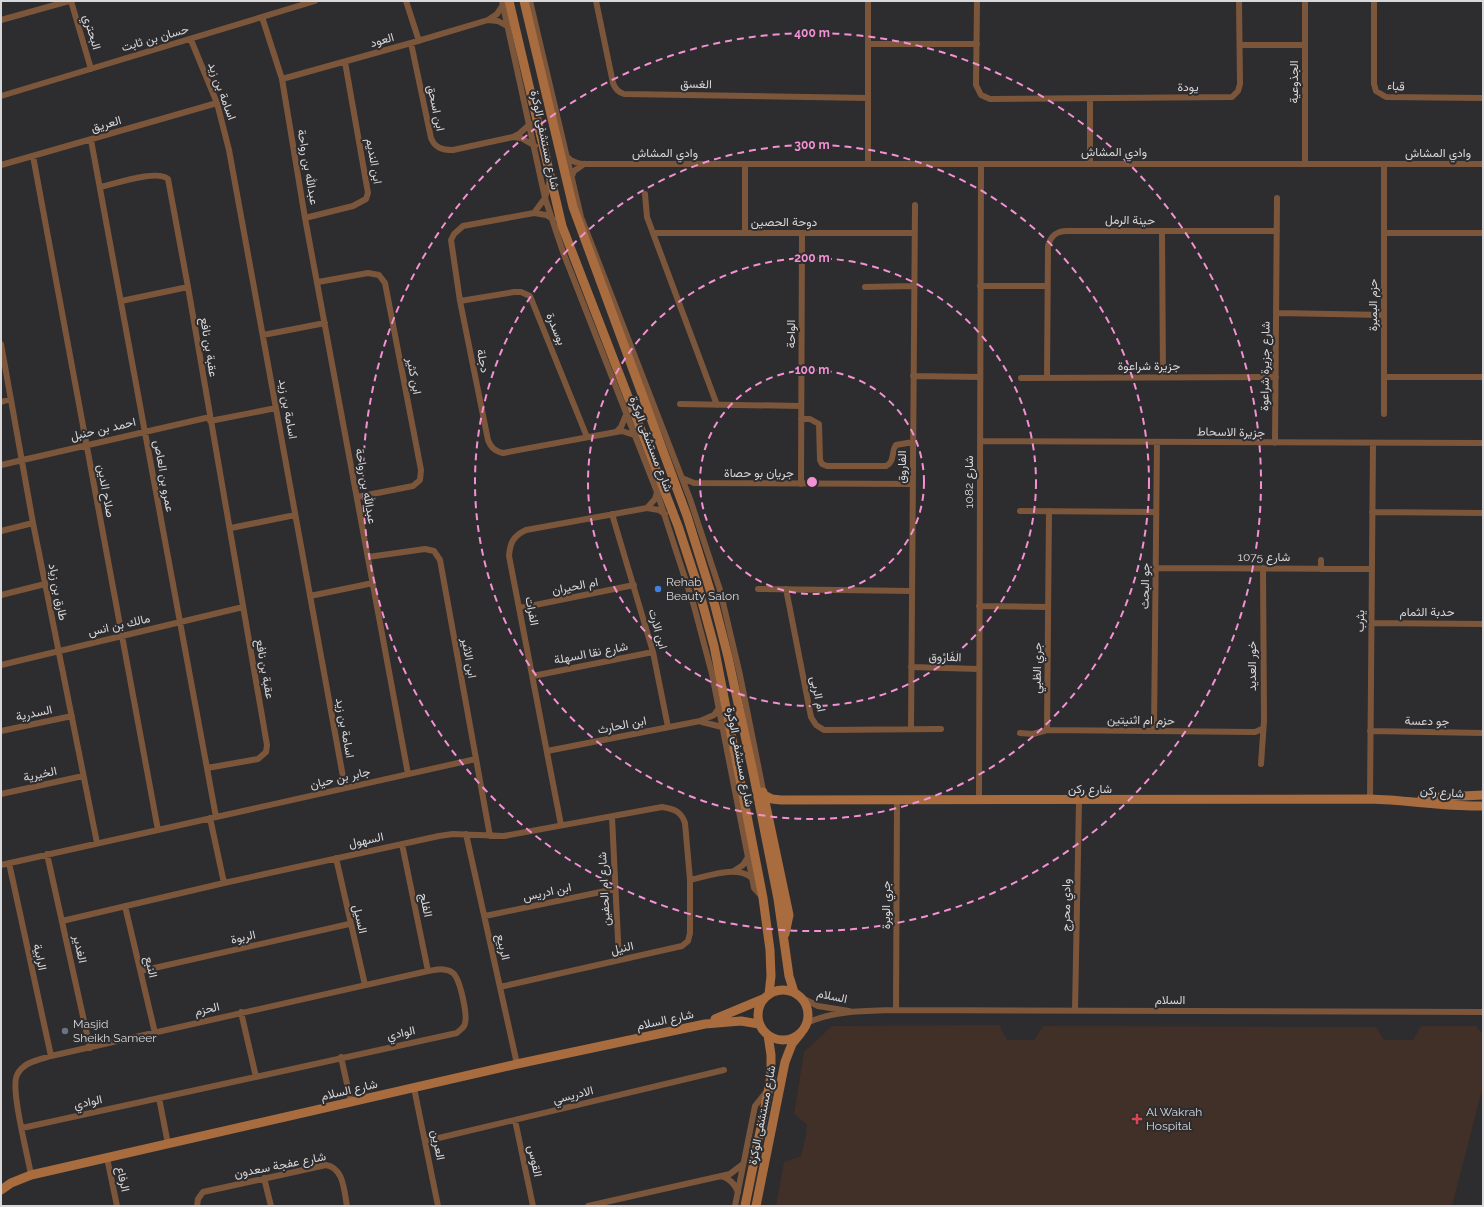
<svg xmlns="http://www.w3.org/2000/svg" width="1484" height="1207" viewBox="0 0 1484 1207" font-family="Raleway,Vazirmatn,sans-serif">
  <style>
    .medical { fill: #413027 }
    .lines { fill: none; stroke-linecap: round; stroke-linejoin: round }
    .street { stroke: #7c563b; stroke-width: 6 }
    .secondary { stroke: #a86c3e; stroke-width: 9 }
    .ring { fill: none; stroke: #f491d4; stroke-width: 2; stroke-dasharray: 7 5 }
    .shop-dot { fill: #3f7fe0; stroke: #2d2c2f; stroke-width: 1.5 }
    .worship-dot { fill: #6b7280; stroke: #2d2c2f; stroke-width: 1.5 }
    .health-dot { fill: #e0444e; stroke: #2d2c2f; stroke-width: 1.5 }
    .labels { text-anchor: middle; dominant-baseline: central; stroke-width: 4; stroke-linejoin: round; paint-order: stroke }
    .street-label { font-size: 12px; fill: #d8d7d9; stroke: #2d2c2f }
    .poi-label { font-size: 12px; fill: #d8d7d9; stroke: #2d2c2f; text-anchor: start }
    .centre { fill: #f491d4; stroke: #2d2c2f; stroke-width: 2 }
    .ring-label { font-size: 12px; text-anchor: middle; font-weight: bold; fill: #f491d4; stroke: #2d2c2f; stroke-width: 4; stroke-linejoin: round; paint-order: stroke }
  </style>
  <rect width="100%" height="100%" fill="#2d2c2f"/>
  <path class="medical" d="M999 1025 1007 1040H1034L1043 1026 1376 1027 1384 1040H1413L1421 1026H1476L1483 1034V1086L1452 1206H776L784 1162 801 1156 806 1136 807 1125 794 1114 804 1052 832 1026Z"/>
  <g class="lines">
    <path class="street" d="M71 1 91 69
      M406 1 419 41
      M502 1 545 198 563 252 657 492 694 606 712 674 754 888 763 898
      M530 1 581 217 690 499 720 590 740 675 764 795
      M596 1 613 83C615 89 618 92 624 94L868 98
      M868 1V164
      M977 1 976 85 981 95 990 99 1232 97 1238 91 1240 84 1239 1
      M1305 1V164
      M1374 1V84L1376 91 1386 97 1483 98
      M262 17 282 79 305 218 408 774
      M1 20 69 1
      M488 20 498 21 507 26
      M191 40 217 103 229 150 345 788
      M411 43 431 138C435 148 442 150 453 150L513 137 519 134 530 124
      M868 44H977
      M1240 45H1305
      M282 79 411 43 488 20 497 14 503 5
      M1 96 315 1
      M1090 98V163
      M513 137 521 138 535 146
      M91 140 216 817
      M561 149C568 159 572 163 584 164H1483
      M33 156 158 830
      M745 164V233
      M1 165 217 103
      M571 178 574 171 584 164
      M100 187C115 184 157 169 168 179L188 287 267 745 266 752 258 759 207 768
      M645 194 647 217 717 405
      M534 213 545 198 550 180
      M305 218 353 206 366 199 368 193 345 62
      M553 219 546 215 534 213 463 226 454 234 451 240 460 301 488 440C491 448 495 451 503 453L616 432 622 431 634 435
      M1162 232 1163 377
      M653 233H914
      M1384 233H1483
      M318 282 368 273 379 275 385 283 421 470 420 480 413 486 357 497
      M980 286H1047
      M865 287 914 286
      M121 301 188 287
      M460 301 514 292H521L530 296 587 437
      M1277 313 1384 315
      M263 335 325 323
      M1 344 33 523 97 843
      M913 376 980 377
      M1047 377 1048 246C1051 235 1057 231 1067 231H1277
      M1384 377H1483
      M1021 378 1276 377
      M1 402 11 399
      M680 404 801 406
      M1384 414V164
      M801 419H810L819 424 820 460 822 464 827 466H886C895 462 891 452 896 445L913 442
      M210 421 276 408
      M616 432 621 427 626 415
      M980 441 1483 443
      M1275 443 1277 198
      M1 465 210 417
      M682 478 694 483 913 484
      M801 484 802 233
      M647 508 655 499 657 492
      M1020 511 1156 512
      M1372 512 1483 513
      M612 514 653 652 668 727
      M231 528 295 515
      M1 531 33 523
      M368 557 425 549 434 551 440 560 490 836
      M1321 560V569
      M1156 568 1372 569
      M758 589 912 591
      M786 589 811 717 816 725 824 730 941 729
      M1 595 45 584
      M310 596 373 583
      M979 606 1048 607
      M520 608 634 585
      M1371 623 1483 624
      M1 665 243 607
      M911 667 979 669
      M533 676 653 652
      M702 722 722 727
      M911 729 915 205
      M1047 730 1049 511
      M1 731 72 716
      M1154 731 1157 442
      M1370 731 1483 733
      M1020 733 1033 734 1047 730 1255 732 1262 729
      M547 751 700 721 714 715 719 708
      M1261 764 1264 721 1263 568
      M1 794 83 776
      M1370 799 1373 443
      M979 801 981 164
      M612 817 619 960
      M210 818 224 883
      M561 825 509 556C510 543 513 536 526 530L647 508 659 510 665 514
      M466 834 517 1064
      M402 844 428 971
      M47 854 90 1048
      M336 858 365 985
      M9 863 51 1056
      M1 865 476 759
      M734 871 743 865 748 857
      M690 880C709 876 736 865 752 878
      M125 906 155 1033
      M485 916 615 889
      M62 921 224 883 439 836 453 834 504 836 662 807C674 809 681 811 685 823L690 880V933L688 941 682 946 500 987
      M141 971 349 924
      M804 999 818 1006 849 1011
      M896 1010 897 801
      M1075 1010 1079 801
      M241 1012 256 1077
      M807 1023C834 1010 867 1011 896 1010L1483 1012
      M341 1057 351 1102
      M414 1088 438 1206
      M159 1098 168 1144
      M515 1120 533 1206
      M22 1128 457 1033C459 1031 462 1029 464 1026 469 1018 460 979 453 973 446 967 436 970 428 971L51 1056C38 1060 23 1062 17 1075 10 1089 28 1156 31 1175
      M426 1141 724 1070
      M107 1158 117 1206
      M721 1176C730 1179 734 1183 738 1192
      M264 1178 271 1206
      M197 1206 198 1199 203 1192 326 1165C344 1168 344 1191 347 1206
      M588 1206 730 1174 743 1164
      M735 1206 755 1106 767 1091"/>
    <path class="secondary" d="M509 1 562 226 678 526 698 587 714 646 763 898 770 950 771 976 769 994
      M524 1 573 207 687 516 715 606 728 657 754 777 778 899 789 976 794 992
      M763 792 789 915 785 934
      M764 795 772 799 781 800 1370 799C1408 800 1445 807 1483 806
      M1422 798 1483 795
      M758 1015a25 25 0 1 1 50 0a25 25 0 1 1-50 0Z
      M715 1019 763 999
      M1 1190 11 1183 31 1175 517 1064 705 1024 741 1021 759 1024
      M745 1206 771 1077V1055L768 1035
      M756 1206 785 1062 792 1044 801 1033"/>
  </g>
  <g class="ring">
    <circle cx="812" cy="482" r="112"/>
    <circle cx="812" cy="482" r="224"/>
    <circle cx="812" cy="482" r="337"/>
    <circle cx="812" cy="482" r="449"/>
  </g>
  <circle class="shop-dot" cx="658" cy="589" r="4"/>
  <circle class="worship-dot" cx="65" cy="1031" r="4"/>
  <path class="health-dot" d="M1135 1113h4v4h4v4h-4v4h-4v-4h-4v-4h4z"/>
  <g class="labels">
    <g class="street-label">
      <text transform="translate(92 32) rotate(73)">البحتري</text>
      <text transform="translate(155 38) rotate(-16)">حسان بن ثابت</text>
      <text transform="translate(382 40) rotate(-16)">العود</text>
      <text transform="translate(1294 82) rotate(-90)">الجذوعية</text>
      <text transform="translate(696 84) rotate(1)">الغسق</text>
      <text transform="translate(1396 86) rotate(4)">قباء</text>
      <text x="1188" y="87">يودة</text>
      <text transform="translate(222 91) rotate(70)">اسامة بن زيد</text>
      <text transform="translate(436 108) rotate(78)">ابن اسحق</text>
      <text transform="translate(106 124) rotate(-16)">العريق</text>
      <text transform="translate(545 140) rotate(78)">شارع مستشفى الوكرة</text>
      <text x="1114" y="152">وادي المشاش</text>
      <text x="665" y="153">وادي المشاش</text>
      <text x="1438" y="153">وادي المشاش</text>
      <text transform="translate(374 161) rotate(80)">ابن النديم</text>
      <text transform="translate(308 167) rotate(80)">عبدالله بن رواحة</text>
      <text transform="translate(1130 220) rotate(1)">حينة الرمل</text>
      <text x="784" y="222">دوحة الحصين</text>
      <text transform="translate(1373 305) rotate(-90)">حزم البمبرة</text>
      <text transform="translate(556 329) rotate(68)">بوسدرة</text>
      <text transform="translate(791 334) rotate(-90)">الواحة</text>
      <text transform="translate(209 347) rotate(81)">عقبة بن نافع</text>
      <text transform="translate(483 361) rotate(79)">دجلة</text>
      <text x="1149" y="366">جزيرة شراعوة</text>
      <text transform="translate(1265 366) rotate(-89)">شارع جزيرة شراعوة</text>
      <text transform="translate(414 376) rotate(79)">ابن كثير</text>
      <text transform="translate(288 409) rotate(80)">اسامة بن زيد</text>
      <text transform="translate(103 429) rotate(-13)">احمد بن حنبل</text>
      <text transform="translate(1231 432) rotate(1)">جزيرة الاسحاط</text>
      <text transform="translate(651 444) rotate(69)">شارع مستشفى الوكرة</text>
      <text transform="translate(902 467) rotate(-90)">الفاروق</text>
      <text x="759" y="473">جريان بو حصاة</text>
      <text transform="translate(164 476) rotate(80)">عمرو بن العاص</text>
      <text transform="translate(969 482) rotate(-90)">شارع 1082</text>
      <text transform="translate(366 486) rotate(80)">عبدالله بن رواحة</text>
      <text transform="translate(106 491) rotate(80)">صلاح الدين</text>
      <text x="1264" y="557">شارع 1075</text>
      <text transform="translate(575 586) rotate(-11)">ام الحيران</text>
      <text transform="translate(1145 586) rotate(-89)">جو البحث</text>
      <text transform="translate(58 592) rotate(79)">طارق بن زياد</text>
      <text transform="translate(532 611) rotate(79)">الفرات</text>
      <text x="1427" y="612">حدبة الثمام</text>
      <text transform="translate(1360 621) rotate(-89)">يثرب</text>
      <text transform="translate(119 625) rotate(-13)">مالك بن انس</text>
      <text transform="translate(658 629) rotate(74)">ابن الارت</text>
      <text transform="translate(591 653) rotate(-11)">شارع نقا السهلة</text>
      <text transform="translate(945 657) rotate(1)">الفَارُوق</text>
      <text transform="translate(469 658) rotate(80)">ابن الاثير</text>
      <text transform="translate(1252 666) rotate(-90)">خور العديد</text>
      <text transform="translate(1037 668) rotate(-89)">جري الظبي</text>
      <text transform="translate(265 669) rotate(80)">عقبة بن نافع</text>
      <text transform="translate(818 694) rotate(78)">ام الربى</text>
      <text transform="translate(34 713) rotate(-12)">السدرية</text>
      <text transform="translate(1141 720) rotate(1)">حزم ام اثنيتين</text>
      <text transform="translate(1427 721) rotate(1)">جو دعسة</text>
      <text transform="translate(622 725) rotate(-11)">ابن الحارث</text>
      <text transform="translate(345 728) rotate(80)">اسامة بن زيد</text>
      <text transform="translate(740 757) rotate(79)">شارع مستشفى الوكرة</text>
      <text transform="translate(40 774) rotate(-12)">الخيرية</text>
      <text transform="translate(340 778) rotate(-13)">جابر بن حيان</text>
      <text x="1090" y="789">شارع ركن</text>
      <text transform="translate(1442 792) rotate(5)">شارع ركن</text>
      <text transform="translate(366 840) rotate(-12)">السهول</text>
      <text transform="translate(604 889) rotate(-93)">شارع ام الحفين</text>
      <text transform="translate(547 892) rotate(-12)">ابن ادريس</text>
      <text transform="translate(426 905) rotate(78)">الفلج</text>
      <text transform="translate(886 905) rotate(-90)">جري الوبرة</text>
      <text transform="translate(1066 905) rotate(-89)">وادي محرج</text>
      <text transform="translate(360 919) rotate(77)">السيل</text>
      <text transform="translate(243 937) rotate(-13)">الربوة</text>
      <text transform="translate(503 947) rotate(77)">الربيع</text>
      <text transform="translate(622 948) rotate(-13)">النيل</text>
      <text transform="translate(80 949) rotate(78)">الغدير</text>
      <text transform="translate(40 957) rotate(78)">الرابية</text>
      <text transform="translate(151 967) rotate(77)">النبع</text>
      <text transform="translate(832 996) rotate(12)">السلام</text>
      <text x="1170" y="1000">السلام</text>
      <text transform="translate(207 1009) rotate(-13)">الحزم</text>
      <text transform="translate(665 1020) rotate(-12)">شارع السلام</text>
      <text transform="translate(401 1033) rotate(-12)">الوادي</text>
      <text transform="translate(349 1090) rotate(-13)">شارع السلام</text>
      <text transform="translate(573 1095) rotate(-14)">الادريسي</text>
      <text transform="translate(88 1102) rotate(-12)">الوادي</text>
      <text transform="translate(762 1115) rotate(-79)">شارع مستشفى الوكرة</text>
      <text transform="translate(438 1145) rotate(79)">العرين</text>
      <text transform="translate(535 1161) rotate(78)">القوس</text>
      <text transform="translate(280 1165) rotate(-11)">شارع عفجة سعدون</text>
      <text transform="translate(123 1179) rotate(77)">الرفاع</text>
    </g>
    <g class="poi-label">
      <text x="666" y="582">Rehab<tspan x="666" dy="14">Beauty Salon</tspan></text>
      <text x="73" y="1024">Masjid<tspan x="73" dy="14">Sheikh Sameer</tspan></text>
      <text x="1146" y="1112">Al Wakrah<tspan x="1146" dy="14">Hospital</tspan></text>
    </g>
  </g>
  <circle cx="812" cy="482" r="6" class="centre"/>
  <g class="ring-label">
    <text x="812" y="37">400 m</text>
    <text x="812" y="149">300 m</text>
    <text x="812" y="262">200 m</text>
    <text x="812" y="374">100 m</text>
  </g>
  <rect width="1484" height="1207" fill="none" stroke="#d8d7d9" stroke-width="4"/>
</svg>
